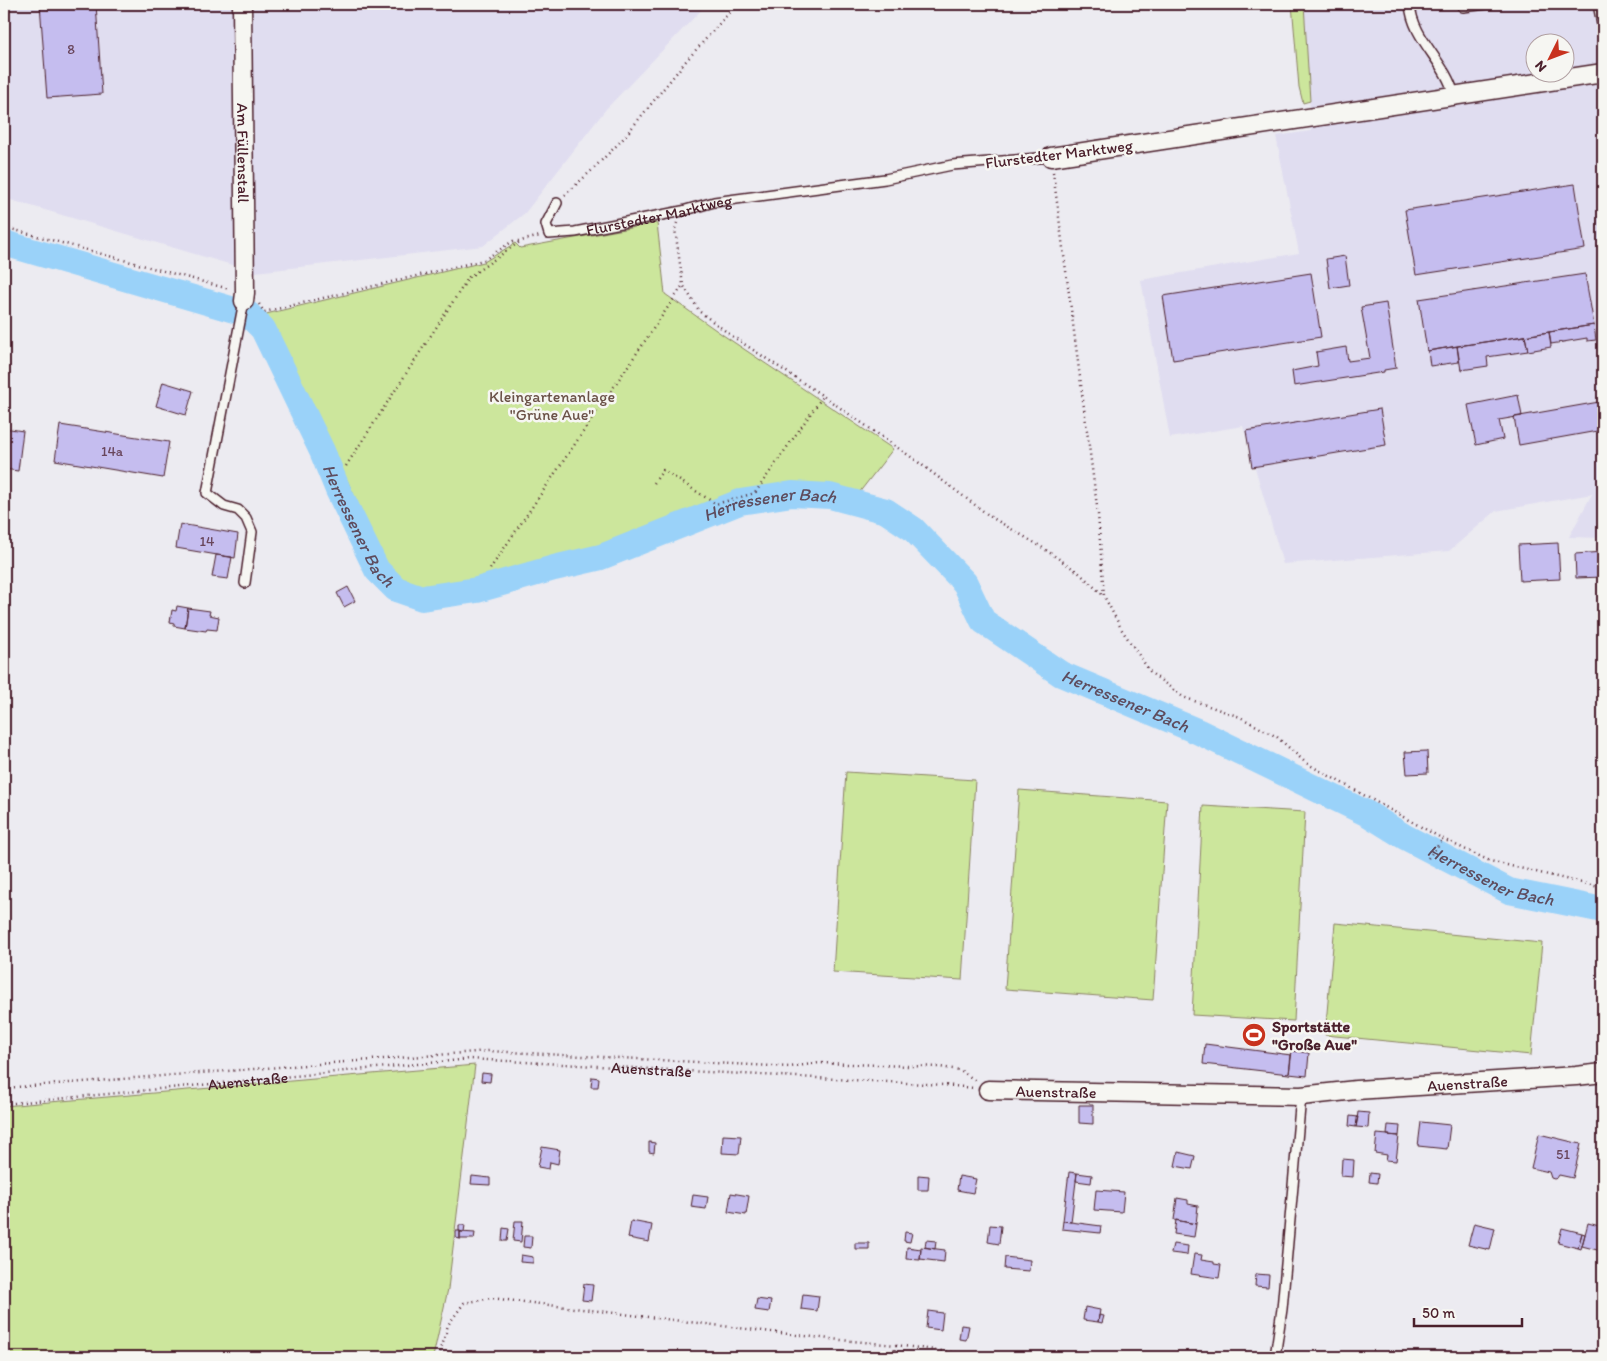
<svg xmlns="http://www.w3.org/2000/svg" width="1607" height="1361" viewBox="0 0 1607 1361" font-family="Itim,sans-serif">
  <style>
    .built { fill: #e0ddf0; fill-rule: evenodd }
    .green { fill: #cce69c; stroke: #8b8264 }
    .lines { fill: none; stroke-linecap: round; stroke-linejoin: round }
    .river { stroke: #9ad2f9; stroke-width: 26 }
    .building { fill: #c5bdef; stroke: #4a1f2b }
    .lane-casing { stroke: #4a1f2b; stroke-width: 12 }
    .street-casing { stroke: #4a1f2b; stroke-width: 21 }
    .path { stroke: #4a1f2b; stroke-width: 2.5; stroke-dasharray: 1 4; stroke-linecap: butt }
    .lane { stroke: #f6f6f2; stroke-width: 9 }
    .street { stroke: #f6f6f2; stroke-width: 18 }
    .labels { text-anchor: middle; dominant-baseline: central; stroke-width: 5; stroke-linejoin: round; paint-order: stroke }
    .number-label { font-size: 14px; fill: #69465c }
    .street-label { font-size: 16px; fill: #4a1f2b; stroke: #f6f6f2 }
    .park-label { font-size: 16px; fill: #6a5147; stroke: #f6f6f2 }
    .poi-label { font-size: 16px; font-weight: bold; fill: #4a1f2b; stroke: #f6f6f2; text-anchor: start }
    .water-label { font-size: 18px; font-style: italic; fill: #5e4c5e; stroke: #f6f6f2 }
  </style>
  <rect width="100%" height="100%" fill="#ecebf1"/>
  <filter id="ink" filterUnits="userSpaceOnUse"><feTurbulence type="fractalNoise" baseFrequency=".02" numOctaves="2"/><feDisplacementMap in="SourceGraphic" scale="10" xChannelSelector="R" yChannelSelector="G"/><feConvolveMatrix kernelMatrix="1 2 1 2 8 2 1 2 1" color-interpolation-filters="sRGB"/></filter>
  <g filter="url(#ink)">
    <path class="built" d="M4 4H707L606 109 525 213 483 246 256 272 4 198Z
      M1304 4H1603V538L1569 537 1592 494 1496 511 1449 551 1283 564 1243 426 1170 438 1141 280 1299 253 1276 136 1311 131ZM1534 42H1564V72H1534Z"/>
    <path class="green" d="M1292 4H1304L1310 101 1303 103 1299 87Z
      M657 223 665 294 723 335 893 449 855 498 793 493 740 502 601 557 554 568 476 590 436 591 399 581 379 558 365 519 305 389 266 314 484 262 515 243 520 248Z
      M846 772 975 780 962 980 833 972Z
      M1019 790 1167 801 1153 1000 1005 989Z
      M1203 806 1305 812 1294 1021 1192 1015Z
      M1335 923 1542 943 1531 1055 1325 1035Z
      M475 1065 448 1289 433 1357H4V1106Z"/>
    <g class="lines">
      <path class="river" id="s1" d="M4 243 248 314 263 329 322 451 338 490 377 570 396 589 422 598 477 590 554 568 601 557 740 502 792 494 830 496 886 511 913 529 965 583 983 621 1061 674 1199 732 1368 814 1405 837 1509 891 1603 910"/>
    </g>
    <path class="building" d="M40 4H96L102 94 47 98Z
      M1575 184 1585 249 1416 275 1405 210Z
      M1345 256 1349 285 1330 288 1326 259Z
      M1311 273 1321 337 1173 360 1163 296Z
      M1585 274 1594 325 1427 351 1419 299Z
      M1386 303 1396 368 1384 370V372L1294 386 1292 371 1318 366 1316 352 1346 347 1348 361 1370 358 1361 307Z
      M1594 325 1596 340 1587 341V338L1551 344 1549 332Z
      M1549 332 1551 347 1528 351 1525 336Z
      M1525 336 1528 351 1487 357 1488 366 1461 370 1457 346Z
      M1457 346 1459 362 1430 366 1428 351Z
      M163 382 193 391 186 415 156 406Z
      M1518 395 1522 416 1499 420 1503 439 1476 445 1468 405Z
      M1599 402 1603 430 1519 445 1514 417Z
      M1380 409 1386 445 1252 467 1246 431Z
      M60 425 169 442 163 478 55 460Z
      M4 428 23 431 18 471 4 469Z
      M180 524 238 534 235 558 176 548Z
      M1558 543 1560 579 1520 581 1518 545Z
      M1603 552V577L1576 578 1575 554Z
      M216 555 232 557 228 579 212 577Z
      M348 587 355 601 344 607 337 593Z
      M177 606 188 608 185 628 174 626V623L170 622 172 610 176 611Z
      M188 608 210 611 209 615 219 617 217 630 207 629 206 631 185 628Z
      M1427 751 1428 773 1407 774 1405 752Z
      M1205 1044 1291 1055 1289 1074 1203 1064Z
      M1292 1051 1309 1053 1307 1076 1289 1074Z
      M482 1073 491 1074 490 1082 481 1081Z
      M592 1077 599 1078 598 1087H591Z
      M1079 1105H1093V1124L1079 1123Z
      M1358 1112 1369 1113 1368 1128 1356 1127Z
      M1350 1116 1358 1117 1356 1127 1349 1126Z
      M1421 1122 1450 1125 1447 1149 1418 1146Z
      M1388 1125 1400 1126 1399 1136 1387 1135Z
      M1377 1134 1399 1136 1396 1161 1386 1160 1387 1155 1375 1153Z
      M1539 1134 1581 1144 1573 1178 1559 1175 1557 1178 1554 1179 1551 1178 1549 1172 1531 1168Z
      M723 1135 741 1136 739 1154 722 1153Z
      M649 1142 655 1143 654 1153 649 1152Z
      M542 1147 560 1150 558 1164 550 1162 549 1169 538 1167Z
      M1178 1152 1195 1156 1192 1169 1175 1166Z
      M1342 1159 1354 1160 1353 1177 1341 1176Z
      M1069 1172 1077 1173 1071 1222 1063 1221Z
      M1077 1173 1092 1175 1091 1183 1076 1181Z
      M1370 1173 1378 1174 1377 1183 1369 1182Z
      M918 1175 929 1176 928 1190H918Z
      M472 1176 490 1178V1185L471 1184Z
      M959 1176 976 1179 973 1193 957 1190Z
      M1096 1190 1124 1192 1122 1212 1094 1210Z
      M731 1193 749 1196 746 1215 728 1212Z
      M693 1195 708 1197 706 1209 691 1207Z
      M1177 1198 1188 1200V1204L1198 1206 1196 1224 1174 1220Z
      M1176 1220 1196 1224 1194 1237 1174 1234Z
      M515 1221H523L521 1242 513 1241Z
      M631 1221 652 1225 649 1242 628 1238Z
      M1063 1221 1101 1226 1100 1233 1062 1229Z
      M1474 1223 1495 1228 1490 1250 1468 1245Z
      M1588 1223 1603 1227V1242L1601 1251 1582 1246Z
      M459 1225H465L464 1232 459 1231Z
      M990 1225 1001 1226 999 1244 988 1242Z
      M503 1228 509 1229 507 1241H502Z
      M1562 1228 1582 1233 1578 1248 1558 1243Z
      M456 1231H460V1239L456 1238Z
      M460 1232 475 1233 474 1239H460Z
      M905 1232 912 1233 910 1242 904 1241Z
      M1582 1233 1585 1234 1581 1249 1578 1248Z
      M524 1236H532L531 1248 523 1247Z
      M926 1240 936 1241 935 1249 925 1247Z
      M855 1243H869V1249H855Z
      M1173 1244 1188 1246 1187 1255 1171 1253Z
      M907 1247 921 1249 920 1260 906 1259Z
      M921 1247 945 1250 944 1262 920 1259Z
      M1194 1254 1202 1255 1201 1260 1214 1262V1264L1221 1265 1219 1278 1191 1274Z
      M521 1255 533 1257V1263L520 1262Z
      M1005 1257 1030 1260 1029 1271 1004 1269Z
      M1256 1274 1269 1275 1268 1287 1255 1286Z
      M584 1284 593 1285 591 1301 582 1300Z
      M803 1294 819 1296 817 1311 801 1309Z
      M757 1299 771 1301 769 1312 755 1310Z
      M1085 1307 1100 1310 1098 1322 1083 1320Z
      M928 1311 943 1313 941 1330 926 1328Z
      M1099 1315 1104 1316 1102 1323 1098 1322Z
      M961 1325 969 1326 966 1340 959 1339Z"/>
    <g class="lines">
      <g class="lane-casing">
        <g id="lane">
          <path d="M1410 4C1412 39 1446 62 1454 95"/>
          <path d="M1463 4V7L1487 4"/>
          <path d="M1598 4 1603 29"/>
          <path id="s3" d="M557 203 546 224 549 234 575 232 682 211 714 202 885 179 952 165 1051 157"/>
          <path d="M244 301 207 493 224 506 238 510 246 518 252 532 245 583"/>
          <path d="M1275 1357 1282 1309 1301 1096"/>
        </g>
      </g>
      <g class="street-casing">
        <g id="street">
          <path id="s4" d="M242 4 245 293 244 301"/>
          <path d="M1051 157 1603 73"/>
          <path id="s5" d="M988 1090 1301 1096 1356 1090 1576 1076 1603 1073"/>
        </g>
      </g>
      <g class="path">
        <path d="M1053 172 1098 514 1104 596 1122 630 1151 673 1183 697 1240 717 1277 737 1306 763 1443 839 1490 861 1603 888"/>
        <path d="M565 195 591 171 622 140 686 61 737 4"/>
        <path d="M677 223 675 229 683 285 700 312 732 336 823 396 914 459 991 517 1040 546 1078 572 1103 595"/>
        <path d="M4 227 229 289"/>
        <path d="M259 304 264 312 484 260 513 241H521L540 236"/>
        <path d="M346 466 469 277 521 241"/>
        <path d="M654 483 663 470 716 504 755 493 823 396"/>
        <path d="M490 569 683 285"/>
        <path d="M1428 858 1443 839"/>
        <path d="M4 1088 489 1051 790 1067 819 1063 940 1067 960 1070 976 1081"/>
        <path id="s2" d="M4 1104 470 1059 944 1085 974 1088"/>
        <path d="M896 1345 989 1357"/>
        <path d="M4 1347 11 1357"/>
        <path d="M439 1357 448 1325 464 1303 491 1298 830 1339 896 1345 893 1357"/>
      </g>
      <use href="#lane" class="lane"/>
      <use href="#street" class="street"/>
    </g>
  </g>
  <defs>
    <g id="stadium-disc" transform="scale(1.25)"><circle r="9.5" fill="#c8321e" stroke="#f6f6f2"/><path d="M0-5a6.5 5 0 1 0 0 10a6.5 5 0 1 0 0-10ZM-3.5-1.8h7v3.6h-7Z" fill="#fff"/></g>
  </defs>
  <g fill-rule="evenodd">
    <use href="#stadium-disc" x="1254" y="1035"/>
  </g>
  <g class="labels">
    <g class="number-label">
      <text x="71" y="49">8</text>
      <text x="112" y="451">14a</text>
      <text x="207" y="541">14</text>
      <text x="1563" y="1154">51</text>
    </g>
    <g class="street-label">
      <text stroke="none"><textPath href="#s4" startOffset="149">Am Füllenstall</textPath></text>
      <text transform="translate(1059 154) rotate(-7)">Flurstedter Marktweg</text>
      <text stroke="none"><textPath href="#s3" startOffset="146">Flurstedter Marktweg</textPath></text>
      <text stroke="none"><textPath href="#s2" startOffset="650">Auenstraße</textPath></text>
      <text stroke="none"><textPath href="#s2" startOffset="245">Auenstraße</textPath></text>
      <text stroke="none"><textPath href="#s5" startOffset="480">Auenstraße</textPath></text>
      <text stroke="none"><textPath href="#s5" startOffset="68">Auenstraße</textPath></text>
    </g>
    <g class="park-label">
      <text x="552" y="396">Kleingartenanlage<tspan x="552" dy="18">"Grüne Aue"</tspan></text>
    </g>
    <g class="poi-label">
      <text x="1272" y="1026">Sportstätte<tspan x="1272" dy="18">"Große Aue"</tspan></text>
    </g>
    <g class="water-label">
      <text stroke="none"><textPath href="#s1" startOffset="959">Herressener Bach</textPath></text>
      <text stroke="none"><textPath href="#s1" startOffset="494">Herressener Bach</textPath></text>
      <text stroke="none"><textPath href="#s1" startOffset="1392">Herressener Bach</textPath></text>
      <text stroke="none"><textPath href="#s1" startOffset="1798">Herressener Bach</textPath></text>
    </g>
  </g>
  <rect width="1607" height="1361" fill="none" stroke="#f6f6f2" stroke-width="20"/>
  <rect x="10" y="10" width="1587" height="1341" fill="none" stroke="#4a1f2b" stroke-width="2" filter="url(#ink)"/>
  <g transform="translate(1550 58) rotate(228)"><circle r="24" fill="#f6f6f2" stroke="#b1a0a2"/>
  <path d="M0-4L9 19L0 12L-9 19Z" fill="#c8321e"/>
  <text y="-8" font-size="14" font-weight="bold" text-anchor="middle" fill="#4a1f2b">N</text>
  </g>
  <path d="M1414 1318v8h108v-8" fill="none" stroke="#4a1f2b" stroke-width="2.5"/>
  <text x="1422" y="1318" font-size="15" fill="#4a1f2b" stroke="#f6f6f2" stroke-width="4" paint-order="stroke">50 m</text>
</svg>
